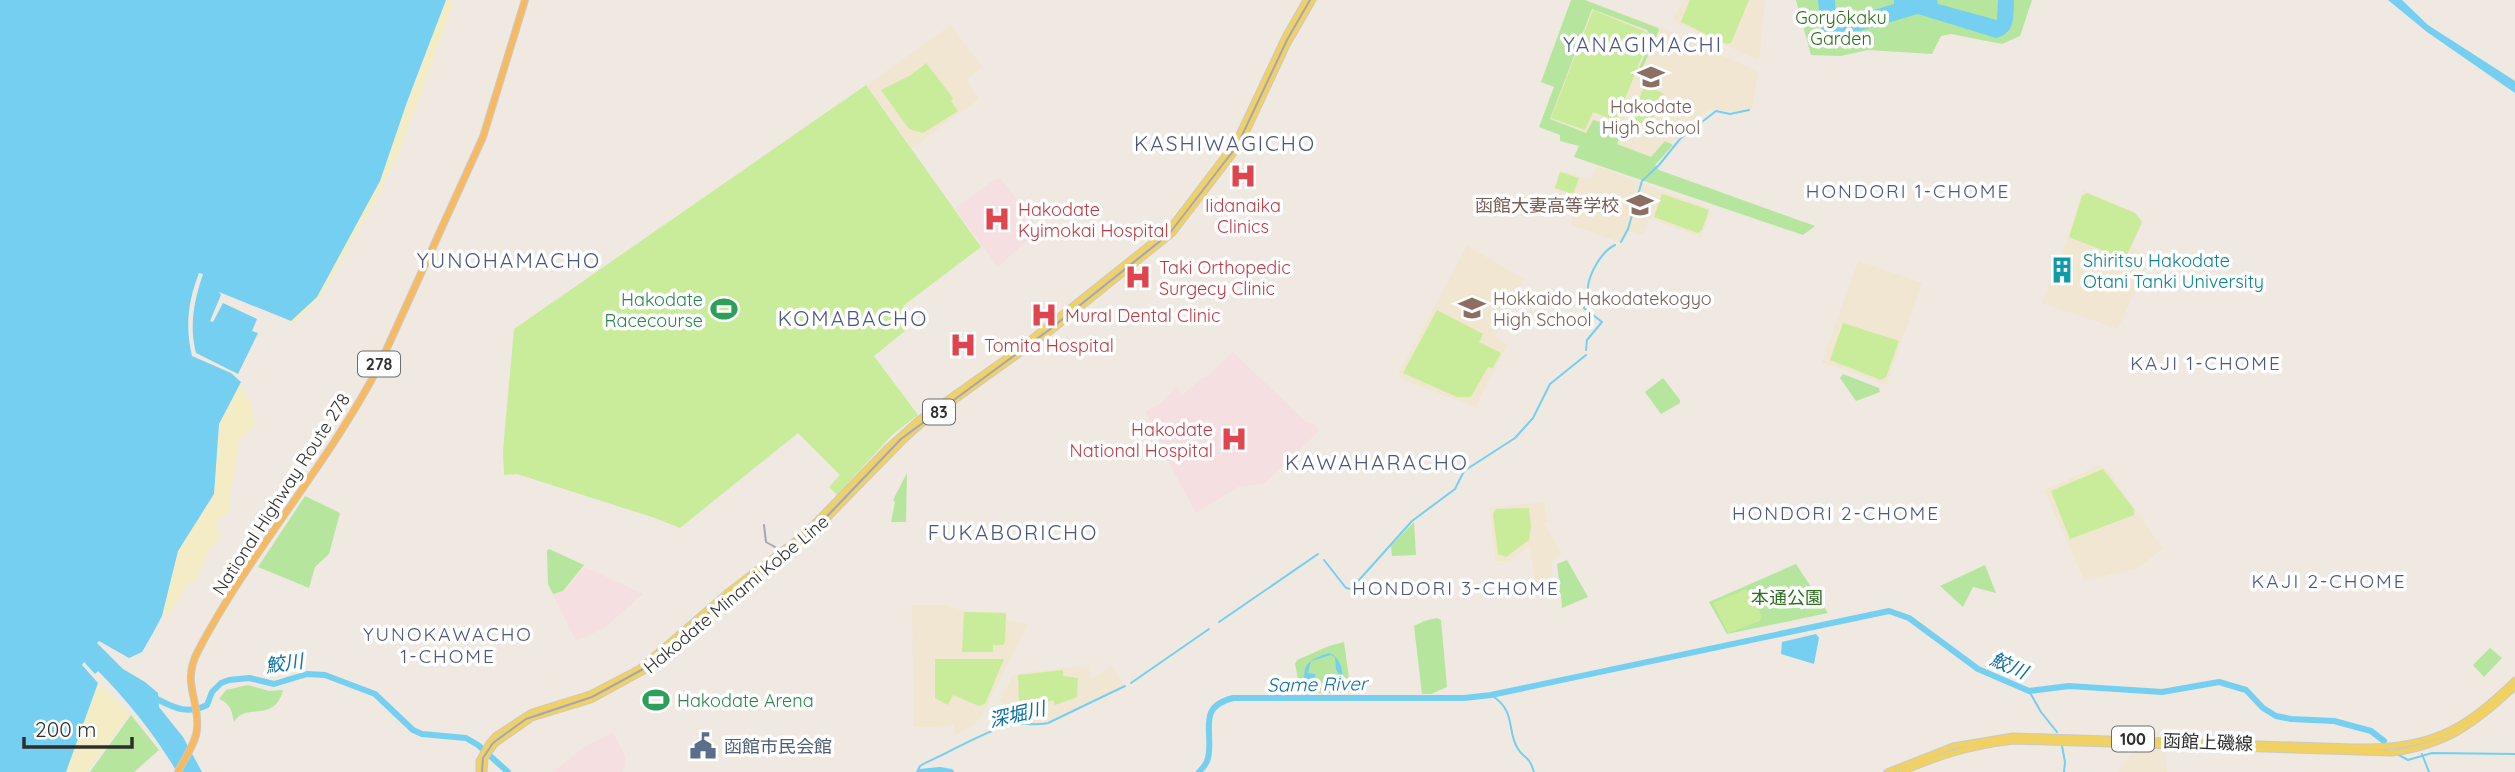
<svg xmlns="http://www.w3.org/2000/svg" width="2515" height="772" viewBox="0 0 2515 772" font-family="Quicksand,'Noto Sans JP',sans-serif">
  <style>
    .education { fill: #f0e6d1 }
    .medical { fill: #f5dfe0 }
    .green { fill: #b6e59e }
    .sand { fill: #f3ecc5 }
    .pitch { fill: #c9ec9a }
    .water { fill: #75cff0 }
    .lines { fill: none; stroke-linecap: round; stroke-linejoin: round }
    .stream { stroke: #75cff0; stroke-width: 2 }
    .river { stroke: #75cff0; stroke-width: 6 }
    .primary-casing { stroke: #c9c9c9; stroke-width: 7 }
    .trunk-casing { stroke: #c9c9c9; stroke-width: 8 }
    .primary { stroke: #f2d163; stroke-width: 5 }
    .trunk { stroke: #f8ba60; stroke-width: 6 }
    .tram { stroke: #a3a6b8; stroke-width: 2 }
    .labels { text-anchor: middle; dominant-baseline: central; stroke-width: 7; stroke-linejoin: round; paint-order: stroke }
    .shield { fill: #fff; stroke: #6d6d6d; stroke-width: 2 }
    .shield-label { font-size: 16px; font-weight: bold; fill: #2e2e2e }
    .park-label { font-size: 18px; fill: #2c6e1b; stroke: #fff }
    .education-label { font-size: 18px; fill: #785e54; stroke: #fff }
    .health-label { font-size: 18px; fill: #be3a42; stroke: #fff; text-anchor: start }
    .culture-label { font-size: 18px; fill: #0d838f; stroke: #fff; text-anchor: start }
    .leisure-label { font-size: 18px; fill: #27864d; stroke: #fff; text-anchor: end }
    .street-label { font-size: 18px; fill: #2e2e2e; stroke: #fff }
    .service-label { font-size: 18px; fill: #4e5e75; stroke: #fff; text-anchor: start }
    .neighbourhood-label { font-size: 19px; letter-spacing: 2px; fill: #4d5680; stroke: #fff }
    .water-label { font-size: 19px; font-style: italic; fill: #0d6fa3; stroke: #fff }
    .quarter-label { font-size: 21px; letter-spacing: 2px; fill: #4d5680; stroke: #fff }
  </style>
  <rect width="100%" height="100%" fill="#efe9e1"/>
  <path class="education" d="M1575 0H1586L1662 28 1758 72 1753 106 1751 109 1738 112 1711 109 1703 113 1652 162 1544 121 1556 87Z
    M1684 0H1765L1759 60 1676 23 1674 17Z
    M951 25 982 67 966 80 979 99 912 148 867 85Z
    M1596 166 1712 209 1701 237 1649 218 1643 235 1629 231 1622 243 1574 226 1571 223 1578 201 1559 195 1560 192 1554 190 1560 170 1591 180Z
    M2083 190 2136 213 2143 222 2132 247 2150 256 2118 329 2042 303 2068 237Z
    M1467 246 1524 279 1495 337 1508 345 1475 407 1401 379 1399 373Z
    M1858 261 1922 283 1886 385 1822 362Z
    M2100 465 2107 469 2163 549 2136 569 2084 580 2044 490Z
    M1544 502 1548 522 1544 524 1562 553 1551 562 1552 591 1537 595 1530 546 1510 561H1495L1490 507Z
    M912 605H946L964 611 1007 613V620L1028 624 982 715 974 725 955 736 954 724 940 727H914Z
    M1090 665V679L1112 666 1124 685 1091 703 1039 724 1020 722 1023 710 1000 702 1013 674Z
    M2134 749 2165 750 2167 772H2119Z"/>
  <path class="medical" d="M995 179H1001L1040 229 998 267 955 208Z
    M1233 352 1306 422 1314 424 1319 431 1265 483 1238 487 1196 513 1161 448 1146 411 1160 404 1176 387 1183 394 1203 377 1206 378Z
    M585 567 643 594 604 628 576 641 553 594 566 590Z
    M613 732 625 756V767L622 772H553L584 747Z"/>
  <path class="green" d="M1571 0H1585L1658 28 1659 30 1642 69 1639 68 1652 38 1647 30 1592 9 1550 119 1586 133 1593 120 1624 129 1617 144 1651 157 1665 141 1673 145 1655 165 1659 170 1815 226 1803 235 1574 157 1579 146 1560 141V135L1539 127 1554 87 1541 82Z
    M1796 0H2032L2020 36 2002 44 1951 34 1941 36 1932 54 1868 50 1841 56 1811 55Z
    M1843 374 1879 388 1880 392 1856 401 1840 378Z
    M1663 378 1680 400V403L1661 414 1645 392Z
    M907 473 906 522H891L895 502 893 500Z
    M305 496 340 513 329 554 315 567 309 588 258 567Z
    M1414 522 1416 555 1392 556 1391 546Z
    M549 549 584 565 563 591 553 594 548 584 547 551Z
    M1567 560 1588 597 1562 608 1561 595 1558 593 1560 588 1557 564Z
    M1796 564 1828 613 1727 634 1709 602Z
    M1985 565 1996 593 1973 587 1963 607 1940 586Z
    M1437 618 1441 620 1447 687 1431 694H1422L1414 626 1424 621Z
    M1344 642 1351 692 1301 693 1295 664 1297 660 1329 646Z
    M2490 648 2502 658 2484 677 2473 665Z
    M248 685 269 691 283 690C274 724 245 702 234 722 232 711 230 703 219 699L226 690Z
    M131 715 159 750 134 772H90Z"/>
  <path class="sand" d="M446 0 453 1 449 16 400 149 380 193 319 299 294 323 291 321 317 297 380 181 407 102Z
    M240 383 251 404 255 424 239 440 230 497V512L220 517 216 523 217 530 223 536 211 547 194 582 187 583 169 615 162 616 178 551 214 494 219 424Z
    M98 683 130 714 87 772H66Z"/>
  <path class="pitch" d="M1690 0H1749L1731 43 1726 44 1681 22Z
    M1593 10 1646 32 1650 37 1616 121 1593 112 1585 130 1551 118Z
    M926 63 953 98 951 101 958 111 923 133 909 129 881 90 911 75Z
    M866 85 981 247 903 306 907 311 897 319 905 331 874 356 918 415 893 434 837 495 829 487 840 475 798 433 680 528 655 518 517 474 504 475 503 450 514 329Z
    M1645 85 1664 94 1648 128 1630 119Z
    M1560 172 1579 178 1573 194 1555 188Z
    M2087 193 2135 213 2142 222 2125 259 2069 237 2082 196Z
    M1662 194 1709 210 1702 230 1698 233 1654 217Z
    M1437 310 1483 334 1479 342 1501 353 1493 368 1488 367 1471 397H1457L1403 373Z
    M1843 323 1899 341 1886 377 1881 380 1830 360Z
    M2103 469 2134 509V515L2070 539 2051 491Z
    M1529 508 1531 526 1529 540 1506 557 1498 554 1493 514 1496 509Z
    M1746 589 1762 616 1760 621 1728 633 1713 603Z
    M964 612 1006 613 1005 642 1003 645H993V652H962Z
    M935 659H1004L985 704 979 706 953 695 948 705 935 698Z
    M1063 670V676L1078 678 1077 697 1055 705 1053 700 1031 708 1019 703 1018 675Z"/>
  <path class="water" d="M0 0H446L407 102 380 181 317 297 291 321 219 292 221 295 210 321 213 322 223 303 257 319 252 331 258 333 238 374 196 353C189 325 194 301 203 274L199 273C188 301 185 327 192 356L231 373 241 382 219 424 214 494 178 551 162 616 153 633 142 652 129 658 99 641 97 643 123 669 145 682 158 693 159 707 183 737 202 772H177C155 735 128 701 98 671L95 674 84 662 82 665 98 683 66 772H0Z
    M1818 0H1835L1836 21 1894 4V0H1937L1938 4 1997 20 1998 0H2014C2013 17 2016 33 1996 38L1918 14 1835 38 1828 35 1821 29Z
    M2388 0H2402L2428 25 2515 81V93L2427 32Z
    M1816 634 1819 638 1814 664 1781 654 1782 642Z
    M1329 653C1341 657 1344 672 1342 684L1348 688 1344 693H1329V689L1338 683 1340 676 1336 669 1335 657 1331 655 1311 661 1308 673 1315 674 1316 681 1309 683 1306 687C1300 664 1310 659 1329 653Z"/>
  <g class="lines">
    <path class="stream" d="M1621 242 1628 229 1642 181 1659 165 1680 139 1716 111 1730 114 1749 110
      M1586 350 1587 340 1602 322 1584 308C1588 300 1587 295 1588 286 1590 272 1602 251 1615 245
      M1324 560 1346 588 1351 589 1412 521 1455 489 1464 471 1515 438 1533 418 1550 384 1586 355
      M1219 622 1318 554
      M1131 683 1209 629
      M2029 691 2041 712 2057 732
      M1307 695V699
      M1491 695C1517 711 1506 730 1518 749 1525 760 1529 755 1534 772
      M2062 746 2065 762 2064 772
      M2397 754 2408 760 2432 753 2515 754
      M2422 754 2429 772
      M917 772 920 766 927 762C946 754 997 725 1015 724 1027 723 1036 726 1048 723L1125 686"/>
    <path class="river" d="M151 696C171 706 185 716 207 705L212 692 221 683 229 680 249 678 274 684 307 674 325 675 375 694 413 730 422 734 466 738 478 745 508 772
      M920 772 940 770 951 772
      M1199 772C1203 768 1207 764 1208 758 1214 732 1196 707 1233 698H1464L1491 695 1889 611 1909 618 1978 669 2029 691 2069 686 2162 692 2219 682 2246 690 2263 708 2276 716 2291 719 2334 721 2371 731 2384 741"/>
    <g class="primary-casing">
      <path id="primary" d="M479 772V761L489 743 495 736 521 719 532 712 590 694 640 668 729 591 805 533 887 448 918 420 1013 353 1169 229 1236 141 1285 37 1306 0
        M484 772 485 758 495 744 532 718 591 700 646 670 729 597 816 530 903 441 922 424 1050 332 1173 233 1241 144 1287 45 1313 0
        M1887 772 1953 746 2013 736 2352 747C2429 748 2460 733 2515 680
        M1902 772C1942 755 1971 746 2014 741L2392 753C2446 746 2477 723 2515 687"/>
    </g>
    <g class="trunk-casing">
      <path id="trunk" d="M178 772C184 759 196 743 197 729 200 700 181 683 198 651 250 552 326 467 378 368L483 137 525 0"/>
    </g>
    <use href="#primary" class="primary"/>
    <use href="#trunk" class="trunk"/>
    <path class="tram" d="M764 525 766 542 775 547
      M482 772 483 758 493 743 526 719 592 697 647 667 735 590 815 529 901 439 1049 330 1169 234 1237 146 1287 40 1310 0"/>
  </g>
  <defs>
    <g id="school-bare" transform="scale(2.1)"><path d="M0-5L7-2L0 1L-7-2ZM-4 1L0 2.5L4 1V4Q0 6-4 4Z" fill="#8d6e63" stroke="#fff" stroke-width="2.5" paint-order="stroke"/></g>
    <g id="hospital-bare" transform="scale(2.1)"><path d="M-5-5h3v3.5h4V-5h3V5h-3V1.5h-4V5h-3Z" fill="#e0444e" stroke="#fff" stroke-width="2.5" paint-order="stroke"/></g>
    <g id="building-bare" transform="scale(2.1)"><path d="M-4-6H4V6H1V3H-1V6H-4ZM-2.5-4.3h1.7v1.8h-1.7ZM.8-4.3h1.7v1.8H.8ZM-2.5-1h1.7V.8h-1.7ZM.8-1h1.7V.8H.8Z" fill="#0f9aa8" stroke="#fff" stroke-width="2.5" paint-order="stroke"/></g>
    <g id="stadium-bare" transform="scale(2.1)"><path d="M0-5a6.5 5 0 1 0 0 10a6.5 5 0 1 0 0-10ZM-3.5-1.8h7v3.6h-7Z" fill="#2e9e5b" stroke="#fff" stroke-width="2.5" paint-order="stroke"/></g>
    <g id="civic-bare" transform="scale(2.1)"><path d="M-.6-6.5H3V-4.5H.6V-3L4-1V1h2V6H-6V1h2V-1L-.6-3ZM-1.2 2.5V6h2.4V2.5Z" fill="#5c6f8a" stroke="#fff" stroke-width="2.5" paint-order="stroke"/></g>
  </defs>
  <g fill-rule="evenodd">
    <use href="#school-bare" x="1651" y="77"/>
    <use href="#hospital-bare" x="1243" y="176"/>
    <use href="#school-bare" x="1640" y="205"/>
    <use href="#hospital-bare" x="997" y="219"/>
    <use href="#building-bare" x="2062" y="270"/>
    <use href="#hospital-bare" x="1138" y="277"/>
    <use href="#school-bare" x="1472" y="308"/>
    <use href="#stadium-bare" x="724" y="309"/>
    <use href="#hospital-bare" x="1044" y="315"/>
    <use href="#hospital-bare" x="963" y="345"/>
    <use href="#hospital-bare" x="1234" y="439"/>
    <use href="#stadium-bare" x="656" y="700"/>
    <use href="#civic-bare" x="703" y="746"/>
  </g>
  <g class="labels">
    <g class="shield">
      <rect x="358" y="351.5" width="42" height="25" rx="5"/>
      <rect x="923" y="399.5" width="32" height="25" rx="5"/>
      <rect x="2112" y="726.5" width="42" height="25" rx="5"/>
    </g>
    <g class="shield-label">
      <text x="379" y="364">278</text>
      <text x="939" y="412">83</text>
      <text x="2133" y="739">100</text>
    </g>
    <g class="park-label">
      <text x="1841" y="17">Goryōkaku<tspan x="1841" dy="21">Garden</tspan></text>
      <text x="1787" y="597">本通公園</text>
    </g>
    <g class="education-label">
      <text x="1651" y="106">Hakodate<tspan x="1651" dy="21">High School</tspan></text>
      <text x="1619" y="205" text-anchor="end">函館大妻高等学校</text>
      <text x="1493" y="298" text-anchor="start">Hokkaido Hakodatekogyo<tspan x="1493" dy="21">High School</tspan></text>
    </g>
    <g class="health-label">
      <text x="1243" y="205" text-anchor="middle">Iidanaika<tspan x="1243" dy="21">Clinics</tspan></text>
      <text x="1018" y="209">Hakodate<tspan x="1018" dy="21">Kyimokai Hospital</tspan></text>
      <text x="1159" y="267">Taki Orthopedic<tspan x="1159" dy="21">Surgecy Clinic</tspan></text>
      <text x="1065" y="315">MuraI Dental Clinic</text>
      <text x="984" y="345">Tomita Hospital</text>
      <text x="1213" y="429" text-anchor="end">Hakodate<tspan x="1213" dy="21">National Hospital</tspan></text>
    </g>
    <g class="culture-label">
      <text x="2083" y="260">Shiritsu Hakodate<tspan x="2083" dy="21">Otani Tanki University</tspan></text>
    </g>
    <g class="leisure-label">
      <text x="703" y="299">Hakodate<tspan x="703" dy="21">Racecourse</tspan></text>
      <text x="677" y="700" text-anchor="start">Hakodate Arena</text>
    </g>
    <g class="street-label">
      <text transform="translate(281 494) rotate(-57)">National Highway Route 278</text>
      <text transform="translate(736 594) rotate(-40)">Hakodate Minami Kobe Line</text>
      <text transform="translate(2208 742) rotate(2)">函館上磯線</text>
    </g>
    <g class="service-label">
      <text x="724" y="746">函館市民会館</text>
    </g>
    <g class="neighbourhood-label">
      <text x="1908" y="191">HONDORI 1-CHOME</text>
      <text x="2206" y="363">KAJI 1-CHOME</text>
      <text x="1836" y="513">HONDORI 2-CHOME</text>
      <text x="2329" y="581">KAJI 2-CHOME</text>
      <text x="1456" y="588">HONDORI 3-CHOME</text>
      <text x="448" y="634">YUNOKAWACHO<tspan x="448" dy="22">1-CHOME</tspan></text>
    </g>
    <g class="water-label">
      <text transform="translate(284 663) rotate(-8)">鮫川</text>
      <text transform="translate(2009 665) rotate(24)">鮫川</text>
      <text transform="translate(1317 684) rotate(-1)">Same River</text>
      <text transform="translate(1017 714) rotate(-13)">深堀川</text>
    </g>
    <g class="quarter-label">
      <text x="1643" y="44">YANAGIMACHI</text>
      <text x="1225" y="143">KASHIWAGICHO</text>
      <text x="509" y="260">YUNOHAMACHO</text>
      <text x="853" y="318">KOMABACHO</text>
      <text x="1377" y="462">KAWAHARACHO</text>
      <text x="1013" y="532">FUKABORICHO</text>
    </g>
  </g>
  <path d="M24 737v10h108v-10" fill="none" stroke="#2e2e2e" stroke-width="3.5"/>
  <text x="35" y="737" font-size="21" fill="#2e2e2e" stroke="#ffffff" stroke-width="5" paint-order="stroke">200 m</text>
</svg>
